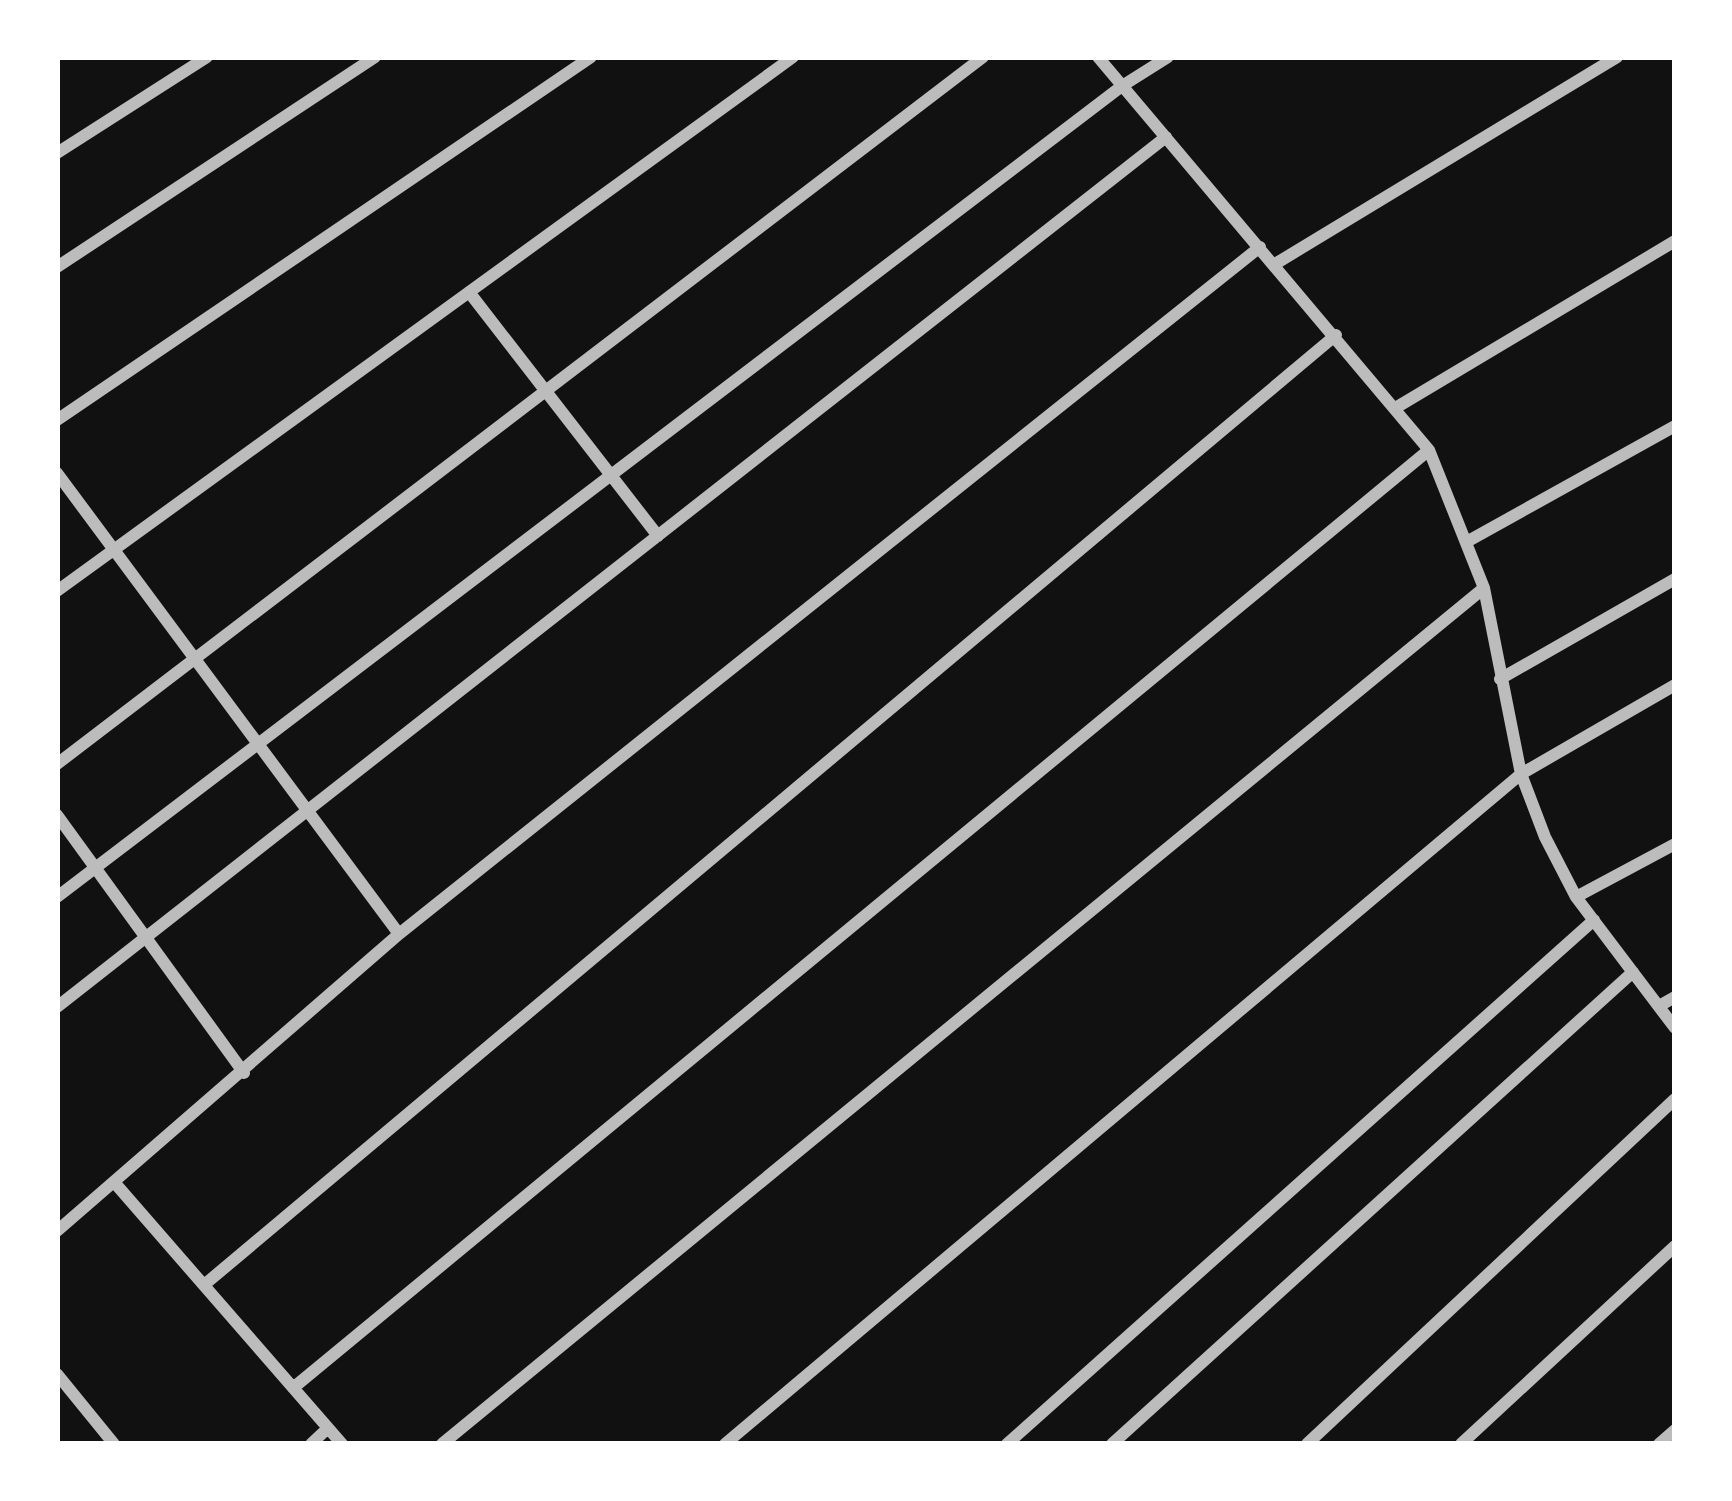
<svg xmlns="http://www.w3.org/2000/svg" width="1732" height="1501" viewBox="0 0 1732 1501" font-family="'Roboto Condensed',sans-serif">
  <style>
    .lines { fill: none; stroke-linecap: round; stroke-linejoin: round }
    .minor { stroke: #bcbcbc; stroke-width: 12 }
  </style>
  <rect width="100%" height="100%" fill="#111"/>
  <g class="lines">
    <path class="minor" d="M1098 57 1429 450 1484 588 1521 774 1545 837 1576 897 1675 1028
      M57 153 207 57
      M1275 264 1617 57
      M57 267 375 57
      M469 292 658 536
      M1397 407 1675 241
      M57 420 591 57
      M57 473 399 934
      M1470 540 1675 426
      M57 591 793 57
      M1500 679 1675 579
      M57 764 983 57
      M57 815 244 1073
      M57 897 1122 86 1168 57
      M1576 897 1675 844
      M1659 1006 1675 997
      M57 1007 1166 137
      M114 1182 342 1444
      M57 1231 399 934 1260 247
      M204 1285 1336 335
      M57 1374 114 1444
      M293 1388 1429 450
      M311 1444 328 1428
      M442 1444 1484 588
      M725 1444 1521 774 1675 685
      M1007 1444 1594 920
      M1112 1444 1633 972
      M1307 1444 1675 1099
      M1461 1444 1675 1246
      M1659 1444 1675 1430"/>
  </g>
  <rect width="1732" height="1501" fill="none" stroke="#ffffff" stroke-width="120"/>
</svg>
